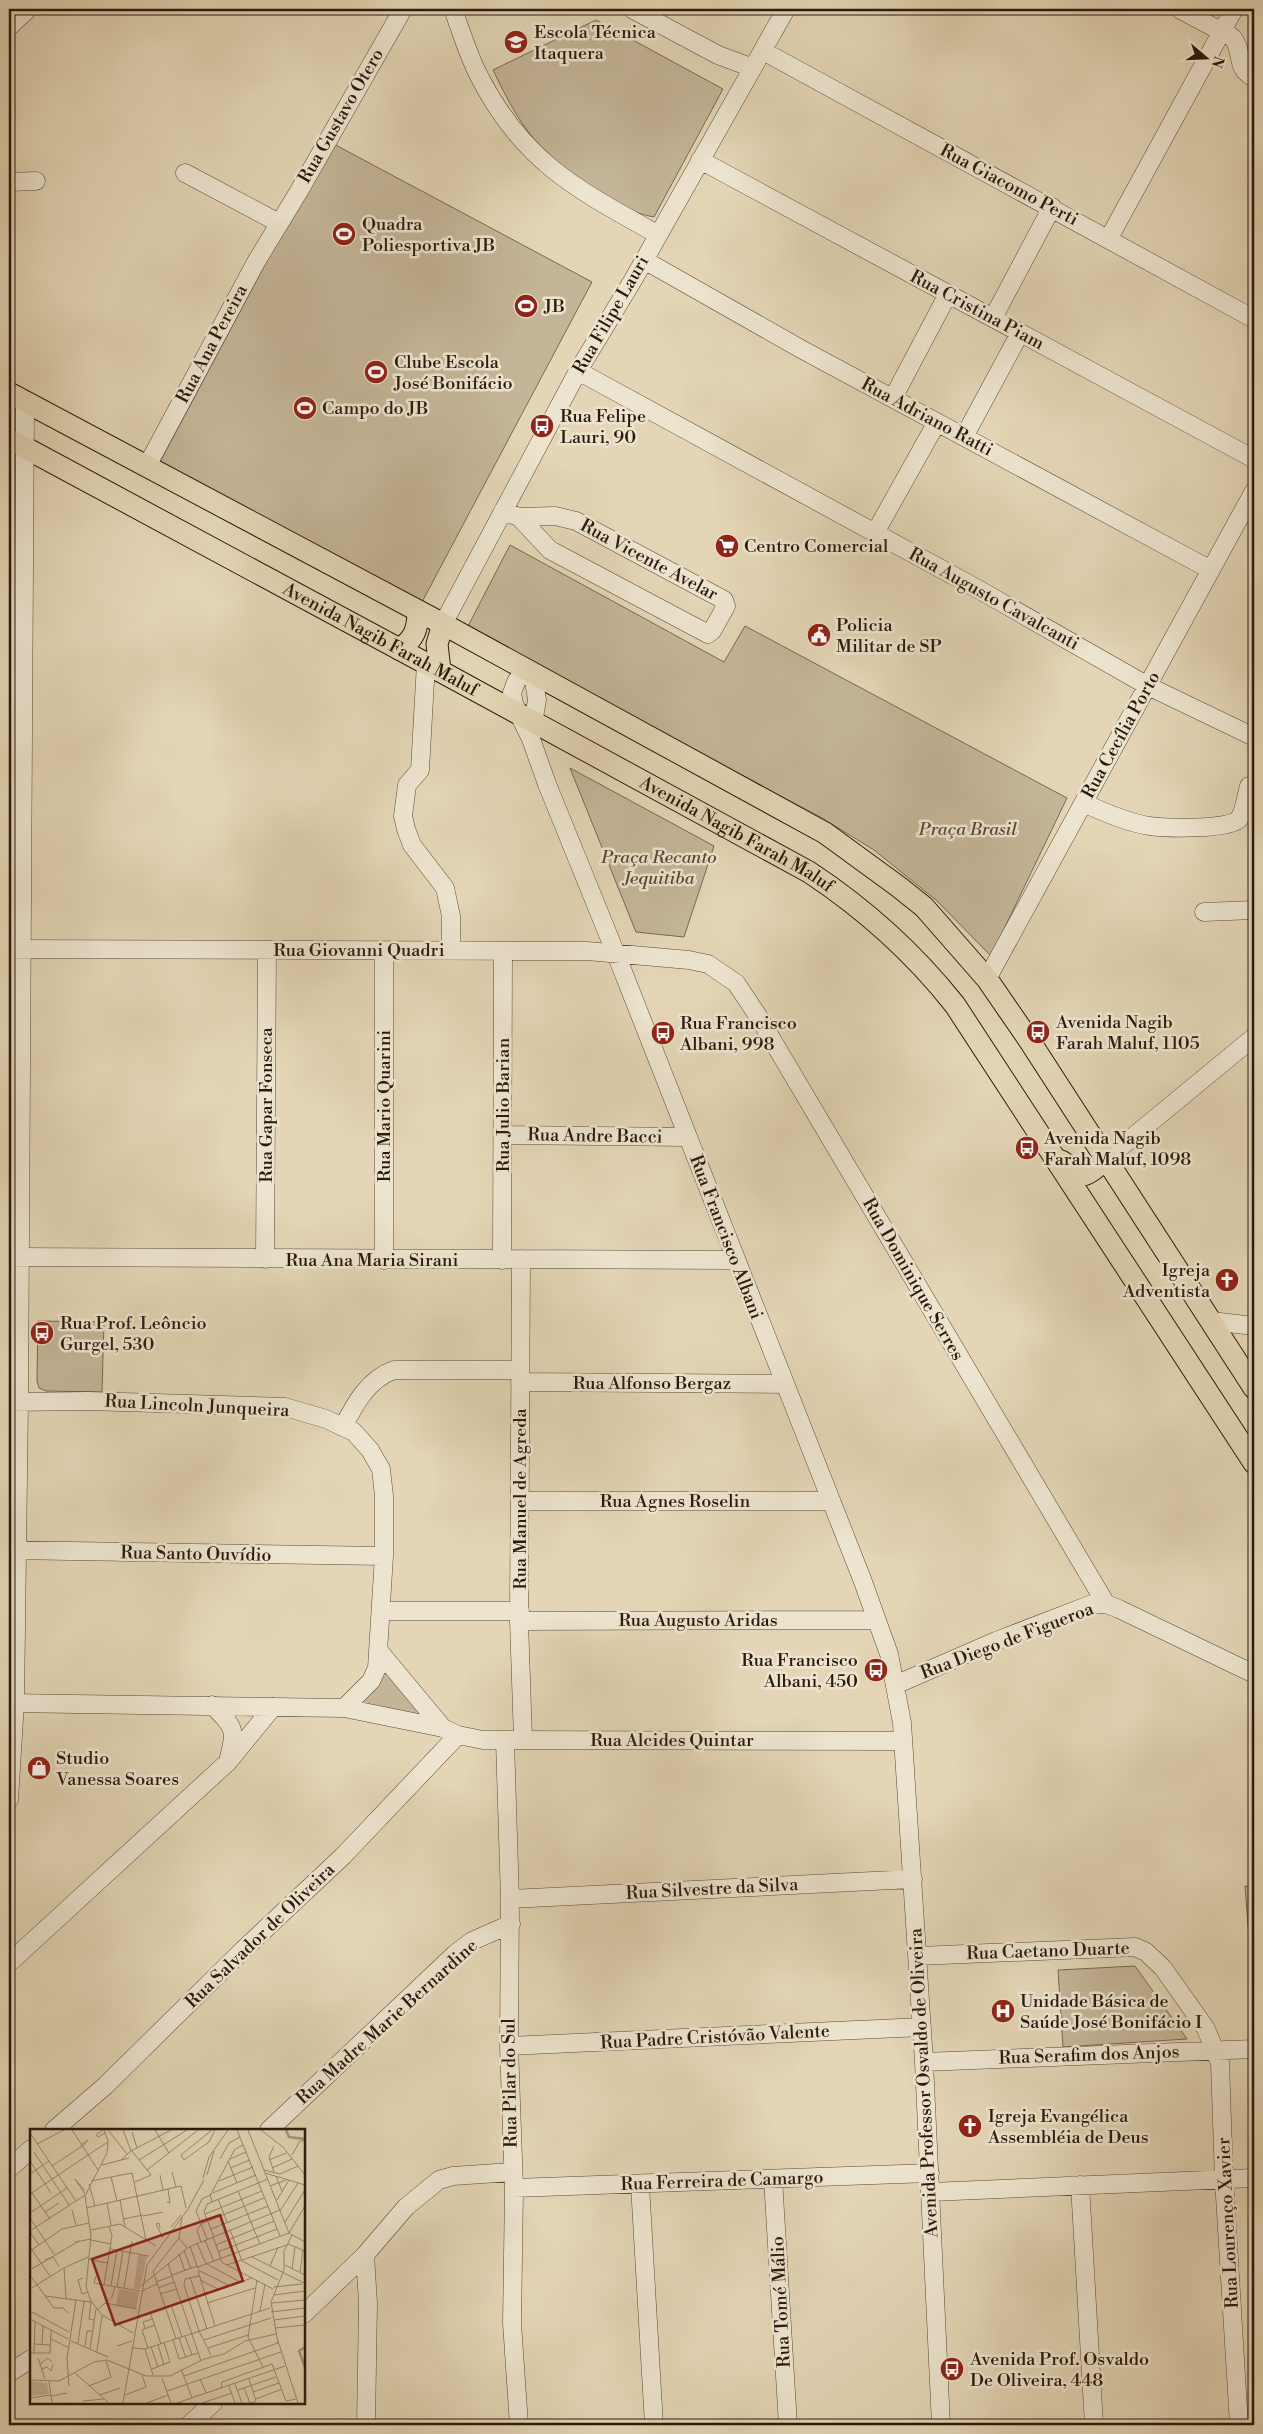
<svg xmlns="http://www.w3.org/2000/svg" width="1263" height="2434" viewBox="0 0 1263 2434" font-family="'Libre Bodoni',serif">
  <style>
    .green { fill: #c4b598; stroke: #776852 }
    .lines { fill: none; stroke-linecap: round; stroke-linejoin: round }
    .minor-casing { stroke: #584936; stroke-width: 19 }
    .major-casing { stroke: #2a1a0c; stroke-width: 23 }
    .minor { stroke: #ede4cf; stroke-width: 18 }
    .major { stroke: #e3d5b5; stroke-width: 21 }
    .labels { text-anchor: middle; dominant-baseline: central; stroke-width: 5; stroke-linejoin: round; paint-order: stroke }
    .poi-label { font-size: 18px; fill: #2a1a0c; stroke: #ede4cf; text-anchor: start }
    .street-label { font-size: 18px; fill: #2a1a0c; stroke: #ede4cf }
    .park-label { font-size: 18px; font-style: italic; fill: #584836; stroke: #ede4cf }
    .inset-river { fill: none; stroke: #a4957c; stroke-width: 2.5 }
    .inset-road { fill: none; stroke: #998a71; stroke-width: 1 }
    .view { fill: #8f2418; fill-opacity: 0.15; stroke: #8f2418; stroke-width: 2.5 }
    .inset-edge { fill: none; stroke: #2a1a0c; stroke-width: 2.5 }
  </style>
  <rect width="100%" height="100%" fill="#e3d5b5"/>
  <filter id="stains"><feTurbulence type="fractalNoise" baseFrequency=".004" numOctaves="4"/><feColorMatrix values="0 0 0 0 .2 0 0 0 0 .09 0 0 0 0 .02 0 0 0 .5 -.17"/></filter>
  <radialGradient id="worn" r=".72"><stop offset=".6" stop-color="#630" stop-opacity="0"/><stop offset="1" stop-color="#630" stop-opacity=".3"/></radialGradient>
  <path class="green" d="M596 20 723 89 654 217C635 214 618 204 602 195 543 159 522 131 493 70Z
    M330 142 592 282 422 602 160 462Z
    M510 545 724 662 745 626 1067 798 991 956 936 900 874 850 822 818 467 628Z
    M570 768 714 846 684 937 636 932Z
    M38 1321 104 1322 102 1392 46 1391 39 1388 37 1381Z
    M382 1659 423 1716 350 1708Z
    M1245 1886 1254 1887V2003Z
    M1135 1966 1187 2039 1063 2047 1058 1970Z"/>
  <g class="lines">
    <g class="minor-casing">
      <path id="minor" d="M453 9C461 31 468 55 479 76 523 162 576 189 657 234
        M632 9 718 55 753 68
        M1179 9 1232 37C1245 52 1233 66 1254 78
        M9 27 28 9
        M763 51 1254 319
        M700 160 1254 459
        M185 173 279 223
        M9 182 36 181
        M1109 238 1234 9
        M644 260 801 349 1211 570
        M993 318 1052 207
        M578 371 976 588 1148 686 1254 737
        M893 398 948 294
        M964 437 1020 333
        M147 466 256 262 299 191 403 9
        M503 511 519 517 550 550 708 634 712 631 726 606 724 600 576 521 555 516 519 517
        M875 533 937 422
        M443 624 578 371 633 280 786 9
        M426 663 420 770 407 785 403 816 406 829 412 845 445 888 451 916V950
        M525 669 516 682 512 693 514 704 531 739 547 784 616 954 862 1579 889 1654 902 1723 924 2062 941 2425
        M531 734 537 700 533 674
        M1084 803C1105 813 1126 822 1149 826 1164 828 1230 830 1239 819 1245 810 1246 795 1249 786
        M1204 912 1254 910
        M9 949 587 951 689 960 708 964 736 983 758 1016 1106 1604
        M987 979 1254 491
        M503 1135 687 1137
        M1106 1159 1254 1037
        M9 1257 735 1260
        M265 1259 267 950
        M521 1259 519 1621 523 1739
        M384 1260V951
        M502 1260 503 951
        M1211 1321 1254 1326
        M520 1382 784 1384
        M9 1402 88 1401 285 1407 326 1419 354 1432 370 1450 381 1469 384 1496V1556L377 1668 371 1681 344 1708
        M343 1427C355 1404 368 1379 394 1370H520
        M520 1501H831
        M9 1550 384 1556
        M381 1611H520
        M519 1621 877 1620
        M379 1651 443 1728 458 1735 483 1740 903 1741
        M895 1685 996 1641 1092 1604H1106L1119 1609 1254 1674
        M9 1703 344 1708 443 1728
        M212 1705C236 1729 236 1729 228 1762
        M505 1741 510 1899 509 2046 514 2188 512 2323 519 2425
        M9 1800 15 1703 19 1402 25 402
        M510 1899 913 1879
        M918 1956 1135 1947 1146 1952 1163 1968 1206 2029 1220 2063 1224 2179 1239 2425
        M9 1963 228 1762 273 1707
        M509 2046 922 2027
        M924 2062 1254 2049
        M54 2130 105 2086 243 1950 343 1856 458 1735
        M269 2130 455 1954 472 1941 511 1924
        M9 2169 31 2149
        M773 2179 788 2425
        M640 2185 654 2425
        M1080 2185 1094 2425
        M514 2188 930 2173
        M931 2192 1254 2178
        M365 2255 368 2303 366 2425
        M304 2314 365 2255 406 2207 439 2180 453 2176 512 2172
        M9 2373 31 2359
        M189 2425 213 2403"/>
    </g>
    <g class="major-casing">
      <g id="major">
        <path d="M9 393 443 624 825 833 899 887 924 907 987 979 1029 1040 1254 1388"/>
        <path id="s1" d="M9 439 440 671 809 872C865 909 913 952 955 1005L1254 1463"/>
        <path d="M399 649C414 640 418 629 418 611"/>
        <path d="M440 671 437 644 443 624"/>
        <path d="M1061 1161C1066 1163 1068 1168 1072 1172 1082 1183 1098 1166 1106 1159"/>
      </g>
    </g>
    <use href="#minor" class="minor"/>
    <use href="#major" class="major"/>
  </g>
  <defs>
    <g id="university-disc" transform="scale(1.25)"><circle r="9.5" fill="#8f2418" stroke="#ede4cf"/><path d="M0-5L7-2L0 1L-7-2ZM-4 1L0 2.5L4 1V4Q0 6-4 4Z" fill="#fff"/></g>
    <g id="stadium-disc" transform="scale(1.25)"><circle r="9.5" fill="#8f2418" stroke="#ede4cf"/><path d="M0-5a6.5 5 0 1 0 0 10a6.5 5 0 1 0 0-10ZM-3.5-1.8h7v3.6h-7Z" fill="#fff"/></g>
    <g id="bus-disc" transform="scale(1.25)"><circle r="9.5" fill="#8f2418" stroke="#ede4cf"/><path d="M-5-6H5V4H4V6H2V4H-2V6H-4V4H-5ZM-3.5-4V0h7V-4ZM-3.5 1.2v1.5H-2V1.2ZM2 1.2v1.5H3.5V1.2Z" fill="#fff"/></g>
    <g id="supermarket-disc" transform="scale(1.25)"><circle r="9.5" fill="#8f2418" stroke="#ede4cf"/><path d="M-6-5.5h2.5l.6 2H6L4.5 2H-2.5L-4.4-4H-6ZM-1.5 3.2a1.3 1.3 0 1 0 .1 0ZM3 3.2a1.3 1.3 0 1 0 .1 0Z" fill="#fff"/></g>
    <g id="civic-disc" transform="scale(1.25)"><circle r="9.5" fill="#8f2418" stroke="#ede4cf"/><path d="M-.6-6.5H3V-4.5H.6V-3L4-1V1h2V6H-6V1h2V-1L-.6-3ZM-1.2 2.5V6h2.4V2.5Z" fill="#fff"/></g>
    <g id="church-disc" transform="scale(1.25)"><circle r="9.5" fill="#8f2418" stroke="#ede4cf"/><path d="M-1.2-6h2.4v3.5h3.3v2.4h-3.3V6h-2.4V-.1h-3.3v-2.4h3.3Z" fill="#fff"/></g>
    <g id="shop-disc" transform="scale(1.25)"><circle r="9.5" fill="#8f2418" stroke="#ede4cf"/><path d="M-5-2.5h2.3a2.7 3.5 0 0 1 5.4 0H5L5.5 6h-11ZM-1.5-2.5h3a1.5 2.3 0 0 0-3 0Z" fill="#fff"/></g>
    <g id="hospital-disc" transform="scale(1.25)"><circle r="9.5" fill="#8f2418" stroke="#ede4cf"/><path d="M-5-5h3v3.5h4V-5h3V5h-3V1.5h-4V5h-3Z" fill="#fff"/></g>
  </defs>
  <g fill-rule="evenodd">
    <use href="#university-disc" x="516" y="42"/>
    <use href="#stadium-disc" x="344" y="234"/>
    <use href="#stadium-disc" x="526" y="306"/>
    <use href="#stadium-disc" x="376" y="372"/>
    <use href="#stadium-disc" x="305" y="408"/>
    <use href="#bus-disc" x="542" y="426"/>
    <use href="#supermarket-disc" x="727" y="546"/>
    <use href="#civic-disc" x="819" y="635"/>
    <use href="#bus-disc" x="1038" y="1032"/>
    <use href="#bus-disc" x="663" y="1033"/>
    <use href="#bus-disc" x="1027" y="1148"/>
    <use href="#church-disc" x="1227" y="1280"/>
    <use href="#bus-disc" x="42" y="1333"/>
    <use href="#bus-disc" x="876" y="1670"/>
    <use href="#shop-disc" x="39" y="1768"/>
    <use href="#hospital-disc" x="1003" y="2011"/>
    <use href="#church-disc" x="970" y="2126"/>
    <use href="#bus-disc" x="952" y="2369"/>
  </g>
  <g class="labels">
    <g class="poi-label">
      <text x="534" y="32">Escola Técnica<tspan x="534" dy="21">Itaquera</tspan></text>
      <text x="362" y="224">Quadra<tspan x="362" dy="21">Poliesportiva JB</tspan></text>
      <text x="544" y="306">JB</text>
      <text x="394" y="362">Clube Escola<tspan x="394" dy="21">José Bonifácio</tspan></text>
      <text x="322" y="408">Campo do JB</text>
      <text x="560" y="416">Rua Felipe<tspan x="560" dy="21">Lauri, 90</tspan></text>
      <text x="744" y="546">Centro Comercial</text>
      <text x="836" y="625">Policia<tspan x="836" dy="21">Militar de SP</tspan></text>
      <text x="1056" y="1022">Avenida Nagib<tspan x="1056" dy="21">Farah Maluf, 1105</tspan></text>
      <text x="680" y="1023">Rua Francisco<tspan x="680" dy="21">Albani, 998</tspan></text>
      <text x="1044" y="1138">Avenida Nagib<tspan x="1044" dy="21">Farah Maluf, 1098</tspan></text>
      <text x="1210" y="1270" text-anchor="end">Igreja<tspan x="1210" dy="21">Adventista</tspan></text>
      <text x="60" y="1323">Rua Prof. Leôncio<tspan x="60" dy="21">Gurgel, 530</tspan></text>
      <text x="858" y="1660" text-anchor="end">Rua Francisco<tspan x="858" dy="21">Albani, 450</tspan></text>
      <text x="56" y="1758">Studio<tspan x="56" dy="21">Vanessa Soares</tspan></text>
      <text x="1020" y="2001">Unidade Básica de<tspan x="1020" dy="21">Saúde José Bonifácio I</tspan></text>
      <text x="988" y="2116">Igreja Evangélica<tspan x="988" dy="21">Assembléia de Deus</tspan></text>
      <text x="970" y="2359">Avenida Prof. Osvaldo<tspan x="970" dy="21">De Oliveira, 448</tspan></text>
    </g>
    <g class="street-label">
      <text transform="translate(341 116) rotate(-60)">Rua Gustavo Otero</text>
      <text transform="translate(1009 185) rotate(28)">Rua Giacomo Perti</text>
      <text transform="translate(977 310) rotate(28)">Rua Cristina Piam</text>
      <text transform="translate(611 315) rotate(-60)">Rua Filipe Lauri</text>
      <text transform="translate(212 344) rotate(-62)">Rua Ana Pereira</text>
      <text transform="translate(927 417) rotate(28)">Rua Adriano Ratti</text>
      <text transform="translate(649 560) rotate(28)">Rua Vicente Avelar</text>
      <text transform="translate(994 599) rotate(29)">Rua Augusto Cavalcanti</text>
      <text stroke="none"><textPath href="#s1" startOffset="422">Avenida Nagib Farah Maluf</textPath></text>
      <text transform="translate(1121 735) rotate(-61)">Rua Cecília Porto</text>
      <text stroke="none"><textPath href="#s1" startOffset="828">Avenida Nagib Farah Maluf</textPath></text>
      <text x="359" y="950">Rua Giovanni Quadri</text>
      <text transform="translate(266 1105) rotate(-90)">Rua Gapar Fonseca</text>
      <text transform="translate(503 1105) rotate(-90)">Rua Julio Barian</text>
      <text transform="translate(384 1106) rotate(-90)">Rua Mario Quarini</text>
      <text transform="translate(595 1136) rotate(1)">Rua Andre Bacci</text>
      <text transform="translate(726 1237) rotate(69)">Rua Francisco Albani</text>
      <text x="372" y="1260">Rua Ana Maria Sirani</text>
      <text transform="translate(913 1279) rotate(60)">Rua Dominique Serres</text>
      <text x="652" y="1383">Rua Alfonso Bergaz</text>
      <text transform="translate(197 1406) rotate(3)">Rua Lincoln Junqueira</text>
      <text transform="translate(520 1499) rotate(-90)">Rua Manuel de Agreda</text>
      <text x="675" y="1501">Rua Agnes Roselin</text>
      <text transform="translate(196 1554) rotate(1)">Rua Santo Ouvídio</text>
      <text x="698" y="1620">Rua Augusto Aridas</text>
      <text transform="translate(1007 1641) rotate(-21)">Rua Diego de Figueroa</text>
      <text x="672" y="1740">Rua Alcides Quintar</text>
      <text transform="translate(712 1889) rotate(-3)">Rua Silvestre da Silva</text>
      <text transform="translate(260 1936) rotate(-44)">Rua Salvador de Oliveira</text>
      <text transform="translate(1048 1951) rotate(-2)">Rua Caetano Duarte</text>
      <text transform="translate(387 2022) rotate(-42)">Rua Madre Marie Bernardine</text>
      <text transform="translate(715 2037) rotate(-3)">Rua Padre Cristóvão Valente</text>
      <text transform="translate(1089 2055) rotate(-2)">Rua Serafim dos Anjos</text>
      <text transform="translate(510 2083) rotate(-91)">Rua Pilar do Sul</text>
      <text transform="translate(924 2083) rotate(-93)">Avenida Professor Osvaldo de Oliveira</text>
      <text transform="translate(722 2181) rotate(-2)">Rua Ferreira de Camargo</text>
      <text transform="translate(1228 2223) rotate(-93)">Rua Lourenço Xavier</text>
      <text transform="translate(781 2302) rotate(-93)">Rua Tomé Málio</text>
    </g>
    <g class="park-label">
      <text x="968" y="829">Praça Brasil</text>
      <text x="659" y="857">Praça Recanto<tspan x="659" dy="21">Jequitiba</tspan></text>
    </g>
  </g>
  <g transform="translate(30 2129)">
    <rect width="275" height="275" fill="#e3d5b5"/>
    <path d="M108 126 117 127 110 160H104ZM89 160 109 163 106 180 86 177ZM0 252 17 254 19 265 0 267Z" fill="#c4b598"/>
    <path class="inset-river" d="M256 1 259 8 275 10M275 218 269 222 275 238"/>
    <path class="inset-road" d="M42 1 68 41M73 1 66 6 68 8 75 4M74 1 78 12 77 24 55 67 61 107 56 158 61 172 72 186 103 204M78 1 97 25M93 1 101 22M125 1 139 24M182 1 151 26 154 31 179 13 185 1M207 1 250 107M218 1 259 104 275 113M231 1 253 18 275 46M102 3 107 19M0 4 46 72M7 15 34 1M51 16 58 11 52 18M102 22 121 46 105 53M4 23 39 76M58 26 78 13M262 26 270 12H275M190 30 199 14 210 8M200 30 216 23M91 31 101 22 141 1M109 31 157 1M239 31 256 24M0 32 21 64M198 32 207 54M72 36 99 29M22 37 52 17M200 39 220 31M242 39 262 30M117 41 168 1M234 41 250 45 268 37M142 43 146 58M244 43 239 28 244 17M235 44 275 56M0 45 19 32M130 46 133 61M177 46 184 22M246 47 252 62M81 48 87 72M173 49 179 28 198 1M61 52 102 44 116 111M189 52 223 38M59 55 65 77M240 57 256 51M0 61 20 90M55 62 45 50 55 65M208 62 230 115M182 63 205 20 213 16M0 65 58 26M188 70 197 93M90 71 95 98M247 71 259 51M137 73 140 74 138 60M182 73 180 65 226 46M77 74 81 96M56 79 151 57 156 79M42 81 46 96M250 82 268 54M15 83 29 74M0 84 37 59M175 85 232 62M113 87 133 83M152 88 149 109 157 119M0 89 24 125M93 90 113 86M255 93 275 61M171 95 234 69M171 95 167 101 171 113M141 98 151 86M130 99 129 94 126 95 133 109M181 100 238 77M61 101 90 95 126 117M200 101 212 132 248 151M0 102 55 66M0 103 9 116M183 108 191 130M184 108 174 83 177 75 238 50M177 110 166 82 172 70 180 66M61 111 81 115M175 111 184 133M45 113 61 110M167 114 176 135M258 115 275 122M186 116 244 92M160 117 168 140M0 118 20 147M80 120 119 127M154 121 161 140M0 122 32 100 59 94M188 123 247 100M149 125 155 142M222 128 274 154M58 130 77 134M190 130 193 134 243 160M15 131 23 128 29 137M138 135 171 232M177 135 210 153M197 136 257 116M255 136 275 146M240 137 248 118M168 138 259 104 275 77M262 140 265 118M0 141 49 112M168 141 200 157M168 142 185 197M270 143 273 121M0 146 24 179H33L38 184M142 146 167 137M66 147 64 154 110 162M169 147 155 150 154 156 169 202 181 226M160 148 177 200M53 149 48 151 52 165 58 163M170 151 188 160M227 151 218 208 233 238M126 153 142 147M74 155 82 107 79 97M81 157 87 121M111 157 159 118 250 81M87 158 93 122M244 158 272 155M94 159 102 112M128 159 144 153M0 160 34 139M112 162 127 155M130 165 147 160M244 166 275 162M15 167 61 173M36 169 34 139 58 128M61 173 59 190 64 191M75 174 107 180M177 174 225 159M242 174 275 171M141 176 152 208M67 181 82 168 85 158M0 182 39 203M230 182 235 155M120 183 131 215M241 183 275 179M106 188 222 149M0 190 38 210M244 191 275 187M115 199 113 193 122 190M245 199 275 196M155 207 162 226M149 209 156 229M21 210 39 219M146 210 123 142 149 109M143 211 149 230 168 224M174 211 241 189M41 212 78 228M248 212 268 274M48 214 54 172M248 214 241 173 254 141V122L262 106M4 215 20 216M12 216 13 197M128 216 134 236M55 217 57 202H62M87 217 102 212M121 218 128 238M103 219 115 220 240 179M118 219 112 201 124 196M178 219 218 206M60 220 66 180M115 220 123 246M67 222 72 187M0 224H20L21 202M4 224 5 193M8 229 15 250M10 235 18 229 22 233M12 240 17 238 21 242 23 236M122 240 140 233 134 214M151 240 162 269M45 244 79 274M154 247 248 214M132 249 141 274M170 250 176 264M219 250 226 272 221 274M0 251 29 252 64 233 77 231 116 247H140L174 230 194 225 215 212 246 205M19 252 22 274M205 255 212 274M39 257 37 229 46 171M59 257 81 248 76 232M199 257 205 274M214 259 220 274M191 260 192 253 242 235 256 272 266 270M208 261 246 248M137 262 251 223M223 263 249 254M70 266 90 259M95 266 116 258 112 246M21 267 37 264M0 269 21 266M226 270 252 260M53 272 74 270M93 274 117 136 158 80 174 51M117 274 138 266M147 274 255 237M172 274 202 264"/>
    <path class="view" d="M190 86 213 152 85 196 62 130Z"/>
    <rect width="275" height="275" class="inset-edge"/>
  </g>
  <rect width="1263" height="2434" fill="none" stroke="#e3d5b5" stroke-width="30"/>
  <rect x="10" y="10" width="1243" height="2414" fill="none" stroke="#2a1a0c" stroke-width="2.5"/>
  <rect x="15" y="15" width="1233" height="2404" fill="none" stroke="#2a1a0c"/>
  <g transform="translate(1206 58) rotate(109)" stroke="#ede4cf" stroke-width="4" paint-order="stroke">
  <path d="M0-4L9 19L0 12L-9 19Z" fill="#2a1a0c"/>
  <text y="-8" font-size="14" font-weight="bold" text-anchor="middle" fill="#2a1a0c">N</text>
  </g>
  <rect width="100%" height="100%" filter="url(#stains)"/>
  <rect width="100%" height="100%" fill="url(#worn)"/>
</svg>
